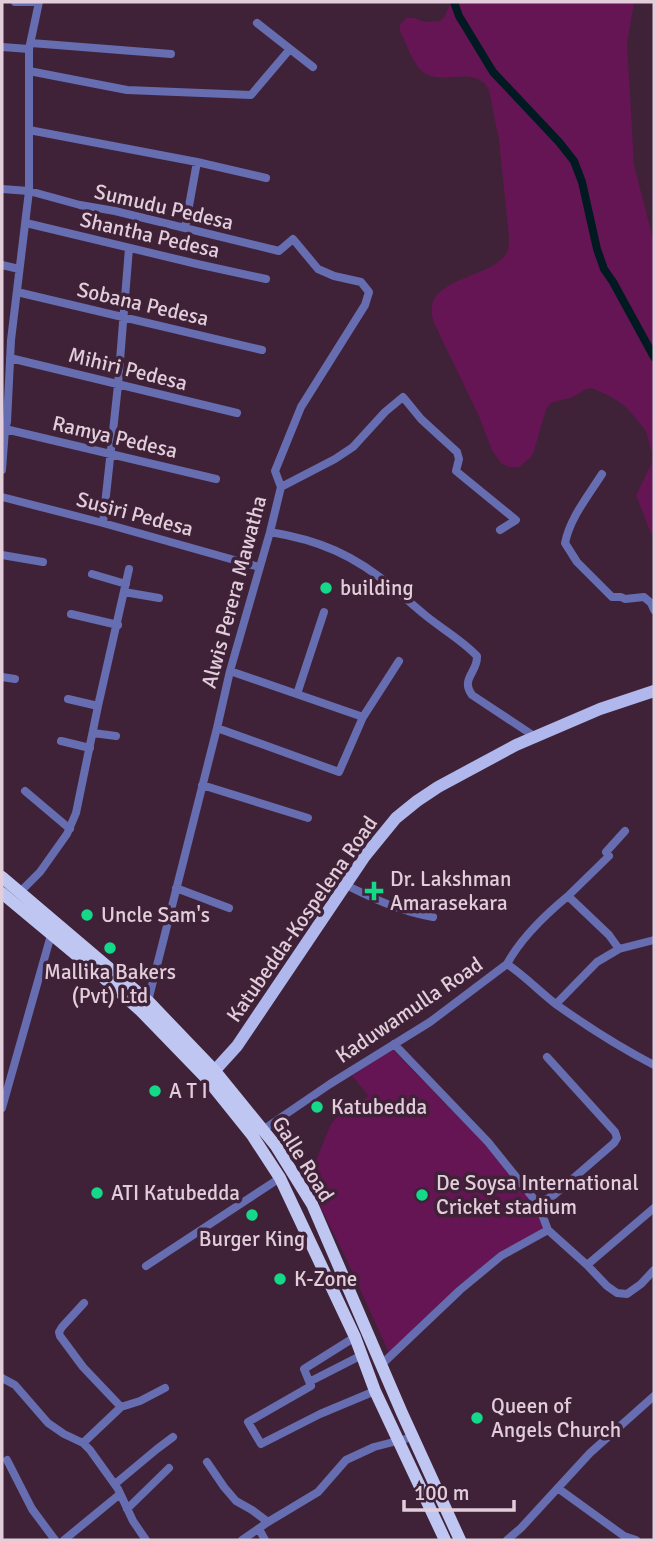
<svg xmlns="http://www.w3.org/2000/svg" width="656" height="1542" viewBox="0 0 656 1542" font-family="Signika,sans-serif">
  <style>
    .green { fill: #651554 }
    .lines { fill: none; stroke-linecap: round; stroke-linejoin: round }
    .canal { stroke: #011920; stroke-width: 8 }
    .minor { stroke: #666db0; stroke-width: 8 }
    .primary { stroke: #afb7ed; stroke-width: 12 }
    .trunk { stroke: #c0c6f2; stroke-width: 12 }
    .poi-dot { fill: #14d989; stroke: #3f2237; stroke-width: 2.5 }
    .labels { text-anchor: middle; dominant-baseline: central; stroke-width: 7; stroke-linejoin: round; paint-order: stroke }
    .street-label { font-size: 21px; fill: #e2cedb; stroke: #3f2237 }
    .poi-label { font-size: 21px; fill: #e2cedb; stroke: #3f2237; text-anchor: start }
  </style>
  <rect width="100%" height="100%" fill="#3f2237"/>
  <path class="green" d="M451 2H634L627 44 634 165 654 243V537L650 531 636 495 651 465 652 455 647 434 643 427 626 407 613 398 592 388 586 389 573 397 551 403 546 409 534 451 530 458 519 467H509L501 463 492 450 478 414 434 323C418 277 488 281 506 254 509 249 509 243 509 237L499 140 489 90C474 63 441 88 422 71 412 62 406 43 400 31V25L406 18H415L424 22 440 21 444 17Z
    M392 1049 480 1139 533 1201 546 1228 501 1254 459 1285 389 1353 346 1258 312 1190 317 1158 331 1124 338 1116 369 1096 352 1076Z"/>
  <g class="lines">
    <path class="canal" d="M454 2 459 16 493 72 559 142 574 161 582 182 597 249 604 269 613 282 654 357"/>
    <path class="minor" d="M15 2H39
      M257 23 313 67
      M31 43 171 54
      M2 47 29 49
      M29 71 127 90 251 95 290 49
      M29 130 197 162 266 178
      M2 189 29 191 80 205 115 211 279 251 293 239 318 269 334 276 361 282 369 292 365 305 301 407 275 471 281 487
      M26 223 197 264 266 279
      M185 228 197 162
      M2 265 19 269
      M17 292 262 350
      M10 358 237 413
      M5 429 216 479
      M2 470 5 429 7 422 11 340 29 191V49L39 2
      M602 474C588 496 570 518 565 543L577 562 612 597H621L625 599 644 597 651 603 654 610
      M2 497 103 523 259 567
      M103 523 118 385 129 248
      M270 532C319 540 354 555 392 587 403 596 414 606 425 615 442 629 462 640 477 656 478 672 460 679 472 695L534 736
      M2 555 43 562
      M92 574 126 584
      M124 592 159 598
      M71 614 118 625
      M230 671 363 717
      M2 677 15 679
      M297 694 324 612
      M68 699 98 706
      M217 728 339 772 363 717 399 661
      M93 733 116 736
      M61 741 90 748
      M202 785 308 818
      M25 791 70 829
      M346 885C374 899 402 912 433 917
      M176 888 229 908
      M20 892 40 872 67 834 76 813 98 706 129 569
      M568 896 609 856 606 852 625 831
      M507 964C525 976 540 992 557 1005 588 1027 621 1048 654 1065
      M148 1001 217 728 230 671 270 532 281 487 335 459 353 447 385 412 403 397 421 419 457 452 459 459 456 471 516 520 500 530
      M556 1004 597 962 619 949 654 940
      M394 1044 488 1142 538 1204 548 1230 587 1265 607 1286 617 1293 627 1294 641 1284 654 1270
      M2 1108 51 935 53 933
      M264 1129 330 1084 430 1022 507 964C521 938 545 915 568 896L609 935 619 949
      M538 1204 554 1195 614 1143 617 1138 615 1132 547 1057
      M587 1265 654 1208
      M146 1266 280 1178
      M355 1337 304 1369 311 1386V1381L362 1355
      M381 1365 460 1290 501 1256 548 1230
      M2 1378 15 1385 48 1423 64 1434 83 1443 90 1450 118 1489 133 1521 146 1540
      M311 1386 248 1422 261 1444 320 1414 375 1391
      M121 1407 140 1401 165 1388
      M83 1443 121 1407 83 1367 60 1336 59 1332 62 1327 84 1303
      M7 1460 32 1509 55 1540
      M207 1462 224 1487 236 1501 252 1510 268 1522
      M115 1484 157 1449 173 1437
      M559 1489 624 1536 636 1540
      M127 1509 169 1468
      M259 1529 265 1540
      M64 1540 120 1494
      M242 1540 268 1522 318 1492 346 1460 374 1447 413 1437
      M507 1540 521 1528 590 1453 654 1396"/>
    <path class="primary" d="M207 1079 237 1046 365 856 396 818 417 801 438 787 516 745 600 709 654 691"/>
    <path class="trunk" d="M2 877 148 1001 215 1071 276 1146 312 1204 402 1413 460 1540
      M2 893 105 979 141 1011 207 1079 252 1135 280 1178 355 1337 375 1391 445 1540"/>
  </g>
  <g class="poi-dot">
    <circle cx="326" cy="588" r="7"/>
    <path d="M370.5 880.5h7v7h7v7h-7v7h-7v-7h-7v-7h7z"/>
    <circle cx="87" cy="915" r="7"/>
    <circle cx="110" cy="948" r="7"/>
    <circle cx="155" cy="1091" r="7"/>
    <circle cx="317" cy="1107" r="7"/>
    <circle cx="97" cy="1193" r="7"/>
    <circle cx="422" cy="1195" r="7"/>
    <circle cx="252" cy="1215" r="7"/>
    <circle cx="280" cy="1279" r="7"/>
    <circle cx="477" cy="1418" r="7"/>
  </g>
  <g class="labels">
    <g class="street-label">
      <text transform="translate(164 207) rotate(13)">Sumudu Pedesa</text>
      <text transform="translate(150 235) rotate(13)">Shantha Pedesa</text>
      <text transform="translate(143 304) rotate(13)">Sobana Pedesa</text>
      <text transform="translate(128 369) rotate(14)">Mihiri Pedesa</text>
      <text transform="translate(115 437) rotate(13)">Ramya Pedesa</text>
      <text transform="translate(135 514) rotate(15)">Susiri Pedesa</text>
      <text transform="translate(234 592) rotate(-75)">Alwis Perera Mawatha</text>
      <text transform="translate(302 919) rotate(-55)">Katubedda-Kospelena Road</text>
      <text transform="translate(409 1010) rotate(-34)">Kaduwamulla Road</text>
      <text transform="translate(303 1159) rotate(58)">Galle Road</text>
    </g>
    <g class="poi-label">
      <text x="340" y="588">building</text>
      <text x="390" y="879">Dr. Lakshman<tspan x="390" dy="24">Amarasekara</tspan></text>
      <text x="101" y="915">Uncle Sam's</text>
      <text x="110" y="972" text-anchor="middle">Mallika Bakers<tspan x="110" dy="24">(Pvt) Ltd</tspan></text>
      <text x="169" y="1091">A T I</text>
      <text x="331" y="1107">Katubedda</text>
      <text x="436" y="1183">De Soysa International<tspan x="436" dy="24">Cricket stadium</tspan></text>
      <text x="111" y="1193">ATI Katubedda</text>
      <text x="252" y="1239" text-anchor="middle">Burger King</text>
      <text x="294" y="1279">K-Zone</text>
      <text x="491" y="1406">Queen of<tspan x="491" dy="24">Angels Church</tspan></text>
    </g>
  </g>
  <rect width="656" height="1542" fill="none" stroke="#e2cedb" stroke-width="7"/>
  <path d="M404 1500v10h110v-10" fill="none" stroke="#e2cedb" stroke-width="3.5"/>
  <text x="414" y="1500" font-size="21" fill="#e2cedb" stroke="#3f2237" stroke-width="5" paint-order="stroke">100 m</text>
</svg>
